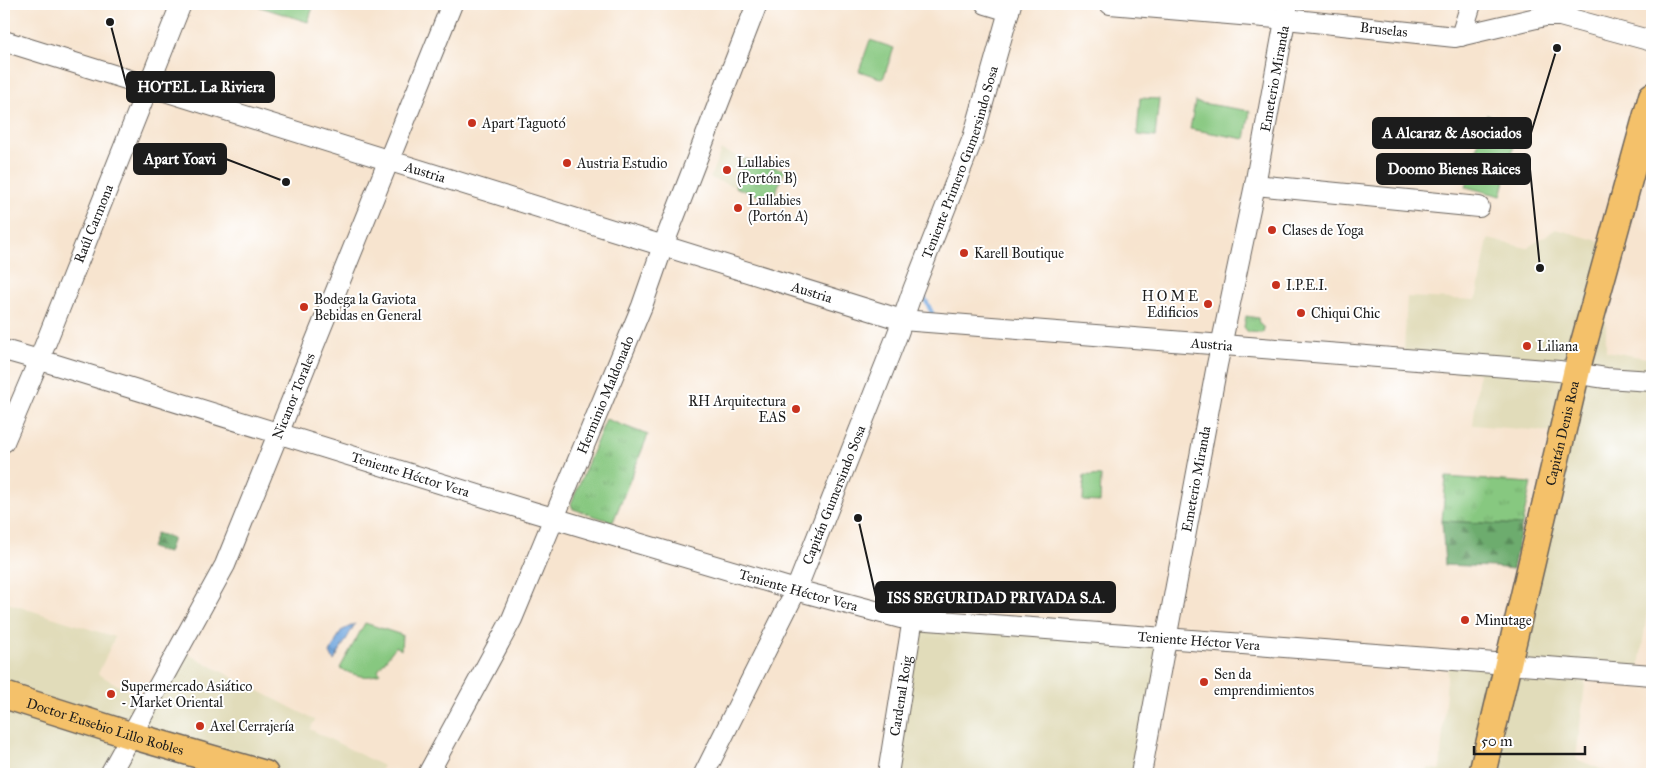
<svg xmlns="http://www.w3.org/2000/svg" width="1656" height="778" viewBox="0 0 1656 778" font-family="'IM FELL Great Primer',serif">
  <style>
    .built { fill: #e1dcba }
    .grass { fill: url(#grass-tufts); stroke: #52724e }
    .forest { fill: url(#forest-firs); stroke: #446445 }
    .park { fill: #87c880; stroke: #52724e }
    .water { fill: url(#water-ripples); stroke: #46617d }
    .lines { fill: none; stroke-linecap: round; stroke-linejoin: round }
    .stream { stroke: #70a6de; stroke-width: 4.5 }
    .minor-casing { stroke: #69625b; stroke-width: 22 }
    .major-casing { stroke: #69625b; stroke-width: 29 }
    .minor { stroke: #fff; stroke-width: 20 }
    .major { stroke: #f4c16a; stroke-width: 26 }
    .poi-dot { fill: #c8321e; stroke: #fff; stroke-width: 2 }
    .labels { text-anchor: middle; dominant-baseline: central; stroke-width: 4; stroke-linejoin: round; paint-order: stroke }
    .street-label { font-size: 14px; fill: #1c1c1c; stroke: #fff }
    .poi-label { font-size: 14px; fill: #1c1c1c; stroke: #fff; text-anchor: start }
    .leader { fill: none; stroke: #1c1c1c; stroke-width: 2 }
    .callout-dot { fill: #1c1c1c; stroke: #fff; stroke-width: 2 }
    .callout { fill: #1c1c1c; stroke: #1c1c1c; stroke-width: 2 }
    .callout-label { font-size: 15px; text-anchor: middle; font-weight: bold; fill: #fff }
  </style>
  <defs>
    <pattern id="grass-tufts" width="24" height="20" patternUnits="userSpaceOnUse" patternTransform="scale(1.25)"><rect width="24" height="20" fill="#87c880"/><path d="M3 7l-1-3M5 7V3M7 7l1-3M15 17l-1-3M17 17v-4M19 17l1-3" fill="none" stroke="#74ab6e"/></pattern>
    <pattern id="forest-firs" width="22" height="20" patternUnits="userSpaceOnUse" patternTransform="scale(1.25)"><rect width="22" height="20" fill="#6dac6e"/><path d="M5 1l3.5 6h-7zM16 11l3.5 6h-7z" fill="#598b5a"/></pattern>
    <pattern id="water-ripples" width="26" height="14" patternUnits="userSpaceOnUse" patternTransform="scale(1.25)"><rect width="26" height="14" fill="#70a6de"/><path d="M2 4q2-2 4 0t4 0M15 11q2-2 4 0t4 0" fill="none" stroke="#5b86b3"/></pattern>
  </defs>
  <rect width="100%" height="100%" fill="#fff"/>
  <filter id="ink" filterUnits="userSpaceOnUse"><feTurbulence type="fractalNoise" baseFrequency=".02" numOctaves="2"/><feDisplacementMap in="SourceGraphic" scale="10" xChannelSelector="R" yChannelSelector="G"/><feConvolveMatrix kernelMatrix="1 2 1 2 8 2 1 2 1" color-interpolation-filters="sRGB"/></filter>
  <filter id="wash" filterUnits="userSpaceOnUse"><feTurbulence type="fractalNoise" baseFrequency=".0096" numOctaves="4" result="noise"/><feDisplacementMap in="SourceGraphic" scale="20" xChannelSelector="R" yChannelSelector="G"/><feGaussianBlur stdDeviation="1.12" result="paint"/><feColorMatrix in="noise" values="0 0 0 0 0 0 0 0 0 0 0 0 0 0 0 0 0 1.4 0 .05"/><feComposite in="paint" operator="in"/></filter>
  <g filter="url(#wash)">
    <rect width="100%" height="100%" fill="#f7e4cf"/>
    <path class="built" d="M721 150 745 159 735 187 710 178Z
      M1556 229 1606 243V351L1652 359V581L1637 680 1586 676 1576 759 1610 773V774H1427L1428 768 1440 770 1448 665 1507 656 1556 432 1473 425 1479 373 1403 367 1407 297 1476 300 1488 239 1527 248Z
      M4 602 115 637 98 674 148 702 178 649 315 720 310 729 383 766 378 774H19L4 769Z
      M913 618 1167 638 1141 774H888Z
      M1246 768 1356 772 1364 774H1245Z"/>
    <path class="grass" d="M251 4H314L308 22Z
      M745 159 785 170 772 201 735 187Z
      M1246 316 1258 318 1259 323 1264 328 1263 333 1248 332 1244 327Z
      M606 419 648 435 613 522 573 509 571 504Z
      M1446 477 1531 483 1522 525 1442 521Z"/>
    <path class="forest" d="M1442 521 1522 525 1513 569 1494 567 1445 565Z
      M156 533 173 538 168 553 151 548Z"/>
    <path class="park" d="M870 40 894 48 883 79 859 71Z
      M1140 98 1159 99 1155 137 1137 135Z
      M1195 102 1250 111 1245 139 1190 129Z
      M1486 115 1520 123 1501 196 1466 187Z
      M1084 475 1101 476 1100 502 1083 501Z
      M365 623 402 635 401 650 396 646 378 670 380 673C367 680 352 675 340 668Z"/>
    <path class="water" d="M355 624 334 661 330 653 341 631Z"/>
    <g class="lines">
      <path class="stream" d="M923 295 932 313"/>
    </g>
  </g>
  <g filter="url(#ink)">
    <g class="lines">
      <g class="minor-casing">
        <g id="minor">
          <path d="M986 4 1009 11"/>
          <path id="s1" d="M1110 4 1286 19 1455 37 1545 16H1560L1652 41"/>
          <path d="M1461 36 1471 4"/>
          <path id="s2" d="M4 41 902 320 1559 371 1606 378 1652 381"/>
          <path d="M1255 185 1479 207"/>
          <path id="s3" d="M4 350 50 363 533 512 796 590 901 618 1652 675"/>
          <path id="s4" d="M4 442 39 360 181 4"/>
          <path id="s5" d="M110 774 225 565 452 4"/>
          <path id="s6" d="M428 774 512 619 642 306 663 246 757 4"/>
          <path id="s7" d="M704 774 796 590 898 333 913 290 973 138 1011 4"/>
          <path id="s8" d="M888 774 913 618"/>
          <path id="s9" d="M1141 774 1217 365 1255 185 1288 4"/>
        </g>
      </g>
      <g class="major-casing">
        <g id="major">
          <path id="s10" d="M4 695 130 735 265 774"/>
          <path id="s11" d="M1482 774 1580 357 1652 96"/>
        </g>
      </g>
      <use href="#minor" class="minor"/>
      <use href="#major" class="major"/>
    </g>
  </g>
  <g class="poi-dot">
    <circle cx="472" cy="123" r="5"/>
    <circle cx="567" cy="163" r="5"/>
    <circle cx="727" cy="170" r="5"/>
    <circle cx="738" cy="208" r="5"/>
    <circle cx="1272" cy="230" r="5"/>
    <circle cx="964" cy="253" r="5"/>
    <circle cx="1276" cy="285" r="5"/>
    <circle cx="1208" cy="304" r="5"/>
    <circle cx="304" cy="307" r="5"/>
    <circle cx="1301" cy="313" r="5"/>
    <circle cx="1527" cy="346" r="5"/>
    <circle cx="796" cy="409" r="5"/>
    <circle cx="1465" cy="620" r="5"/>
    <circle cx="1204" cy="682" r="5"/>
    <circle cx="111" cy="694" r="5"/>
    <circle cx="200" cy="726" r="5"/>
  </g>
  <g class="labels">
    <g class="street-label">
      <text stroke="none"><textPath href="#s1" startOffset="275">Bruselas</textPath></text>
      <text stroke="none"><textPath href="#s9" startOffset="708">Emeterio Miranda</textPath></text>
      <text stroke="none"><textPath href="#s7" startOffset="664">Teniente Primero Gumersindo Sosa</textPath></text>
      <text stroke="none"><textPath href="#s2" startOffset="441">Austria</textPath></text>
      <text stroke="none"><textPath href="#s4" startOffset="236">Raúl Carmona</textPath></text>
      <text stroke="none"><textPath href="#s2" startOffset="846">Austria</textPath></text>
      <text stroke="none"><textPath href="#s2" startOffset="1251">Austria</textPath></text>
      <text stroke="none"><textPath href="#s6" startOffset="419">Herminio Maldonado</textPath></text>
      <text stroke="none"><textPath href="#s5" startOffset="421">Nicanor Torales</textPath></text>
      <text stroke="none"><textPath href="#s11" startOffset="350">Capitán Denis Roa</textPath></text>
      <text stroke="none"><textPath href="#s3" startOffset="425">Teniente Héctor Vera</textPath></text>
      <text stroke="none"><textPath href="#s9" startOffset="300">Emeterio Miranda</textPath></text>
      <text stroke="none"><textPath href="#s7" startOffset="308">Capitán Gumersindo Sosa</textPath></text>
      <text stroke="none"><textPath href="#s3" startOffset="830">Teniente Héctor Vera</textPath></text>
      <text stroke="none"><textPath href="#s3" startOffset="1235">Teniente Héctor Vera</textPath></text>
      <text stroke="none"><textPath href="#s8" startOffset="79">Cardenal Roig</textPath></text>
      <text stroke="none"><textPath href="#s10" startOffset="106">Doctor Eusebio Lillo Robles</textPath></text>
    </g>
    <g class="poi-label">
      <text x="482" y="123">Apart Taguotó</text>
      <text x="737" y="162">Lullabies<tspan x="737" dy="16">(Portón B)</tspan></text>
      <text x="577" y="163">Austria Estudio</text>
      <text x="748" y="200">Lullabies<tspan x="748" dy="16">(Portón A)</tspan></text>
      <text x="1282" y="230">Clases de Yoga</text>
      <text x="974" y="253">Karell Boutique</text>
      <text x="1286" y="285">I.P.E.I.</text>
      <text x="1198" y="296" text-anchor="end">H O M E<tspan x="1198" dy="16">Edificios</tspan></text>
      <text x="314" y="299">Bodega la Gaviota<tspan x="314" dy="16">Bebidas en General</tspan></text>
      <text x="1311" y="313">Chiqui Chic</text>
      <text x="1537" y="346">Liliana</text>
      <text x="786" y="401" text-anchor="end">RH Arquitectura<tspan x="786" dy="16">EAS</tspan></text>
      <text x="1475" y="620">Minutage</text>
      <text x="1214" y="674">Sen da<tspan x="1214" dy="16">emprendimientos</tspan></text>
      <text x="121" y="686">Supermercado Asiático<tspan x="121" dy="16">- Market Oriental</tspan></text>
      <text x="210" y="726">Axel Cerrajería</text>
    </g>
  </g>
  <path class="leader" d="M110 22L127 87M1557 48L1531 133M286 182L226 159M1540 268L1530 169M858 518L876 597"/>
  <g class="callout-dot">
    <circle cx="110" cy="22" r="5"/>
    <circle cx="1557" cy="48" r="5"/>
    <circle cx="286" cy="182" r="5"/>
    <circle cx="1540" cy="268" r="5"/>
    <circle cx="858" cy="518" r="5"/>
  </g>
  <g class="callout">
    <rect x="127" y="72" width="147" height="30" rx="5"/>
    <rect x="1373" y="118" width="158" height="30" rx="5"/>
    <rect x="134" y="144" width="92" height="30" rx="5"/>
    <rect x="1377" y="154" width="153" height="30" rx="5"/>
    <rect x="876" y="582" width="239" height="30" rx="5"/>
  </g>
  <g class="callout-label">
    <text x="201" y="92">HOTEL. La Riviera</text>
    <text x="1452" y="138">A Alcaraz &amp; Asociados</text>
    <text x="180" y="164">Apart Yoavi</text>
    <text x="1454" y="174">Doomo Bienes Raices</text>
    <text x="996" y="603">ISS SEGURIDAD PRIVADA S.A.</text>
  </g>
  <rect width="1656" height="778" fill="none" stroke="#fff" stroke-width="20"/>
  <path d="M1474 746v8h111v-8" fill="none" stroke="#1c1c1c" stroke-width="2.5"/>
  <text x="1481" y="746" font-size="15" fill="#1c1c1c" stroke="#ffffff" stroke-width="4" paint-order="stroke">50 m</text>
</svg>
